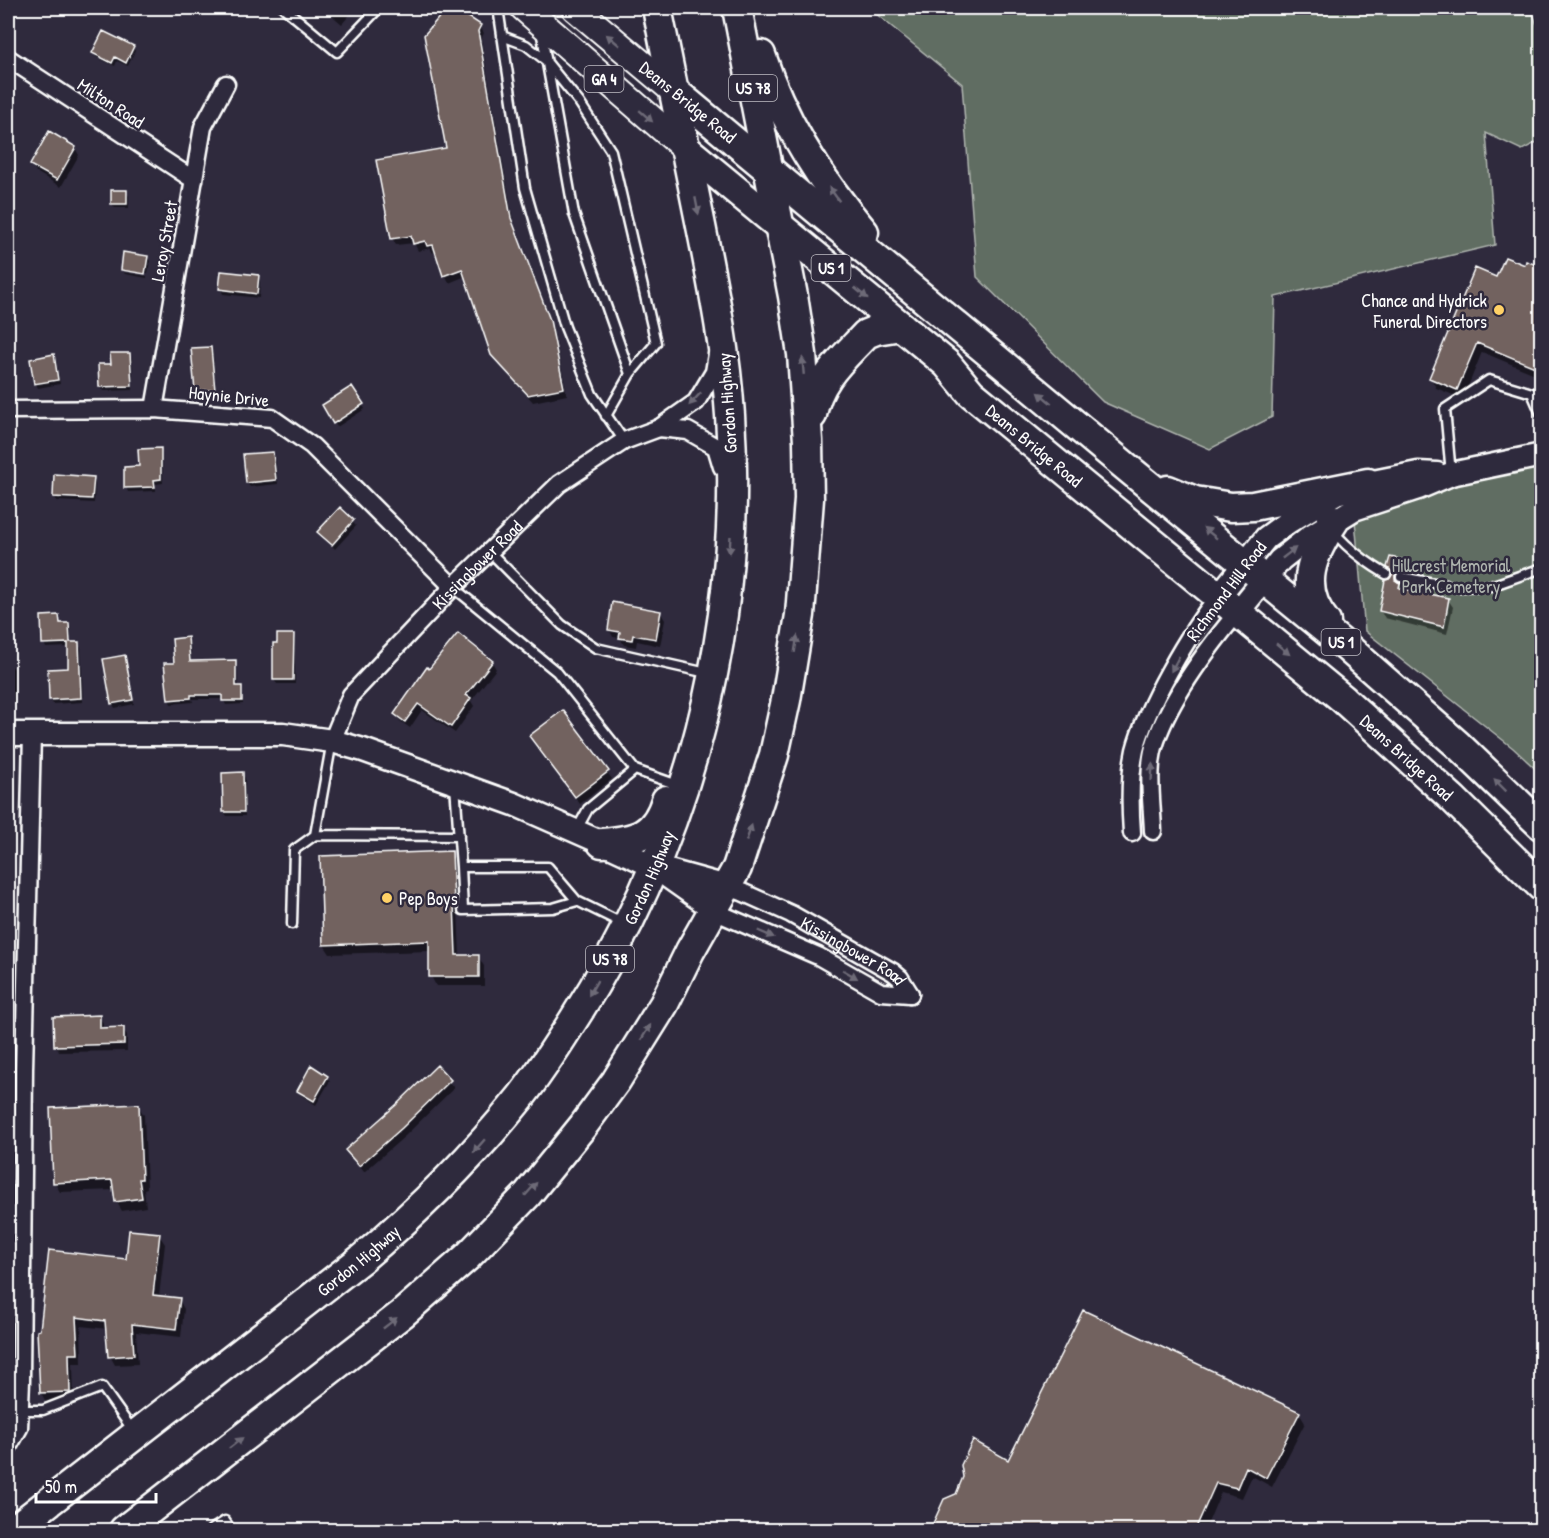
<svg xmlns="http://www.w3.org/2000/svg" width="1549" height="1538" viewBox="0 0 1549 1538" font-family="'Patrick Hand',sans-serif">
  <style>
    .green { fill: #616d62; stroke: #b0b6b0; stroke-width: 1.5 }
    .shadow { fill: #0007 }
    .building { fill: #72625f; stroke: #fff; stroke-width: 1.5 }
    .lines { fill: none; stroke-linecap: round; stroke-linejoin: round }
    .lane-casing { stroke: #fff; stroke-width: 13 }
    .street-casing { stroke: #fff; stroke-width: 21 }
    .secondary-casing { stroke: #fff; stroke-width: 27 }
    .primary-casing { stroke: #fff; stroke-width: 30 }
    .highway-casing { stroke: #fff; stroke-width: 33 }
    .lane { stroke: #2f2a3d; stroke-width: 8 }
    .street { stroke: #2f2a3d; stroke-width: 16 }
    .secondary { stroke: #2f2a3d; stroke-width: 22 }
    .primary { stroke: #2f2a3d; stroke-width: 26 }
    .highway { stroke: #2f2a3d; stroke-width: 28 }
    .oneway { fill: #6d6a77 }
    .poi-dot { fill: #ffd166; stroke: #2f2a3d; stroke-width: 2 }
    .labels { text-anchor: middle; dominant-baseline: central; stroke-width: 5; stroke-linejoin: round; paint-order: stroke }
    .shield { fill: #2f2a3d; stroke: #c1bfc5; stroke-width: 1.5 }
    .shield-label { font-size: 16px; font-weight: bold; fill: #fff }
    .street-label { font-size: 18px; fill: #fff; stroke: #2f2a3d }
    .poi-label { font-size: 18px; fill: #fff; stroke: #2f2a3d; text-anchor: end }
    .park-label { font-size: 18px; fill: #b0b6b0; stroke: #2f2a3d }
  </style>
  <rect width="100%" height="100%" fill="#2f2a3d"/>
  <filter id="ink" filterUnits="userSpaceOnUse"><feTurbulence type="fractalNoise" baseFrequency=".0167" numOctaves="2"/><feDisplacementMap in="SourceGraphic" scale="12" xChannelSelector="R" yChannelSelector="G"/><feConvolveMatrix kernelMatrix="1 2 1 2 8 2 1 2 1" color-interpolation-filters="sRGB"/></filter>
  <g filter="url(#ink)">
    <path class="green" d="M869 8H1531L1541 36V140L1522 150 1486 133 1495 245 1275 297 1272 417 1210 449 1103 402 977 277 962 84Z
      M1541 455V774L1513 748 1365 631 1354 509Z"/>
    <path class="shadow" d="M323 8H356L342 24Z
      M449 8H452L479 26 484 33 481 39 514 226 553 329 567 395 533 402 497 362 492 354 466 276 449 283 436 252 433 253 430 248 418 251 414 243 396 245 392 238 448 149 426 36Z
      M133 47 135 51 128 66 117 61 115 66 96 57 94 53Z
      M75 148 79 155 61 187 36 172 31 165Z
      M126 192 129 196V208H115L112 204Z
      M125 253 147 257 150 261 148 273 123 269V271L122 270Z
      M1525 267 1542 269V377L1482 352 1463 399 1436 388 1431 378 1497 279Z
      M123 272 147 276V278L125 274Z
      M258 276 260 281 259 298 223 294 221 289Z
      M210 348 213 353 216 394 200 395 197 391Z
      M129 354 132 359 133 390 103 391 101 387Z
      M53 356 56 360 60 384 38 388 36 384Z
      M352 388 365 409 337 427 324 406Z
      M160 450 162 454 163 483 156 484V491L128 492 126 487 140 468Z
      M273 453 275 458 278 484 250 487 247 483Z
      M93 478 95 483 94 503 57 501 54 496Z
      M340 509 356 526 335 549 319 532Z
      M1404 561 1408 568 1406 578H1402L1398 583 1402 591 1448 600 1453 607 1447 634 1385 618 1380 611 1390 581Z
      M660 612 665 620 660 646 637 641 636 647 624 645 620 638 613 637 609 629Z
      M58 617 61 624H68L71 629V644H78L81 648 83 702 53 704 50 699 70 669 69 647 46 648 44 643Z
      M293 636 295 640V684H277L274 680 278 645Z
      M187 639 190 643 191 663 235 662 237 666 238 688H241L243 692V704L226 705 223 699H192L193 702 171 704 169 699 176 664Z
      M124 657 127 662 134 704 115 708 112 703Z
      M492 662 496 669 471 701 474 706 455 733 422 710 410 728 400 721 396 714 429 671Z
      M8 665H11L14 669V704H8Z
      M563 712 612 779 580 804 531 737Z
      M242 774 245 778V816H227L224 812Z
      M451 853 456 862 460 956H478L484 966V986H436L431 976V951L330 954 324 945Z
      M99 1017 103 1023V1029H123L127 1035V1051L59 1052 56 1045Z
      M437 1067 454 1088 405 1136 364 1172 347 1150Z
      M327 1077 330 1081 316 1105 301 1095 298 1091Z
      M138 1106 144 1115 147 1188 144 1189 146 1207 122 1211 116 1201 115 1190 60 1192 54 1182Z
      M159 1235 165 1244 159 1297 179 1300 184 1309 181 1337 136 1332 138 1364 115 1365 110 1356 108 1329 81 1326 82 1363H73L74 1401 46 1402 41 1393 39 1332Z
      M1299 1413 1305 1423 1272 1487 1252 1476 1242 1498 1221 1492 1205 1530H932L945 1501 1009 1462Z"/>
    <path class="building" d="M447 8H455L481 25 478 31 511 218 550 320 564 388 528 395 491 355 462 269 443 276 433 245 427 246 425 241 413 244 411 236 391 239 376 160 446 148 424 35Z
      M103 31 134 46 126 63 115 57 112 63 92 53Z
      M49 131 76 147 57 180 30 165Z
      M111 190H127V204H111Z
      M123 252 148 256 145 274 121 270Z
      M1505 257 1525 265 1526 261 1542 267V370L1477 343 1457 390 1429 378 1475 268 1496 277Z
      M221 271 259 275 257 294 219 289Z
      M211 347 215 390 195 391 191 348Z
      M110 353H130L132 386 99 387 98 364H111Z
      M54 354 58 380 34 384 30 359Z
      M352 386 364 404 333 424 322 405Z
      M161 448V479L154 480 155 487 124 488V467L139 466 138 449Z
      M273 452 276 480 246 483 243 454Z
      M54 474 94 477 92 499 53 497Z
      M340 507 354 520 332 545 317 532Z
      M1390 557 1405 560 1402 571H1398L1395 575V580L1400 583 1399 588 1449 598 1444 627 1379 611 1385 580 1389 579 1392 575 1391 571 1387 567Z
      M612 602 661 611 656 639 633 635 632 640 619 638 620 632 608 630Z
      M59 615 60 623H69L70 642H79L81 698 49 700 48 669 68 668V643L42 644 41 616Z
      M458 633 493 661 466 695 471 698 451 727 418 704 405 722 394 714 427 667 429 669Z
      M277 634H294L293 680H273V643H277Z
      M188 637 190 661 236 660V686H242V701H222V695H191V698L168 700 164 663H174L172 639Z
      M125 655 133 700 111 704 103 659Z
      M563 710 609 771 575 797 529 736Z
      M243 772 244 812H223L222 773Z
      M452 851 456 955H479V977H429V941L323 945 320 856Z
      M100 1015V1028L124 1027V1044L54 1046 53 1017Z
      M311 1065 328 1076 314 1101 297 1091Z
      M437 1065 451 1080 402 1128 359 1166 345 1150 396 1105Z
      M139 1104 142 1179H139L142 1198 115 1202 112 1180 53 1183 50 1108Z
      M129 1230 160 1233 153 1295 180 1298 176 1329 132 1324 134 1355 108 1357 105 1321 76 1317 78 1354H69L70 1392 40 1393 37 1331 40 1330 49 1250 126 1259Z
      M1083 1310 1300 1412 1266 1478 1246 1467 1237 1488 1216 1483 1195 1530H930L944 1499 956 1494 963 1477 961 1465 973 1440 1008 1460Z"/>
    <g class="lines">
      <g class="lane-casing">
        <path id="lane" d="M284 8 337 52 379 8
          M498 8 525 188 565 327 592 394 624 441
          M541 30 574 214 630 374
          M502 36 526 45 545 60 579 102 611 151 656 343 630 374 606 416
          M1451 474 1445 409 1489 380 1532 393 1542 416
          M1314 506C1335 537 1354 555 1386 574
          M489 551 562 625 596 648 707 673
          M1401 577 1456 587 1491 586 1542 568
          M453 587 557 672 635 770 672 783
          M332 741 315 835 459 836
          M455 785 461 867H548L577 901 624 924
          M576 831 588 809 635 770
          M461 867 463 910 553 908 577 901
          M292 924 294 850 315 835
          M20 1410H43L102 1387 134 1432
          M211 1530 225 1521 231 1530"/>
      </g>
      <g class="street-casing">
        <g id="street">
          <path d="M8 58 194 180"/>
          <path d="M154 409 203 127 226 84"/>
          <path d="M8 410 154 409 272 418 312 446 453 587"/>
          <path d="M659 428 688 431 716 447 722 467"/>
          <path id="s1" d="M332 741 351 695 453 587 559 484 624 441 659 428 696 402 714 372 717 354"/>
          <path d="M1153 831C1152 804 1147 773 1154 747 1167 703 1208 648 1237 613"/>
          <path d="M1132 833C1130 806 1129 777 1135 750 1146 707 1189 632 1218 597"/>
          <path id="s2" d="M727 887 742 892 791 914 893 972 900 978 910 994"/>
          <path d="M714 909 723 915 818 956 881 992 910 994"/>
          <path d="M8 1447 19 1428 21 1381 24 1069 32 734"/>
        </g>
      </g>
      <g class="secondary-casing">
        <path id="secondary" d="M1218 597 1266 538 1288 522 1336 493 1368 483 1418 473 1437 474
          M1237 613 1280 560 1309 537 1354 509 1418 488 1451 474 1542 455
          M8 734H283L332 741 363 750 514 804 614 848 653 866 714 909
          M669 871 727 887"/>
      </g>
      <g class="primary-casing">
        <path id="primary" d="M524 8 686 149
          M575 8 674 91"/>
      </g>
      <g class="highway-casing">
        <g id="highway">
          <path d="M761 55C782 119 820 180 864 232"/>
          <path d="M674 91 1130 470 1349 649 1458 745 1542 826"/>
          <path id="s3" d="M686 149 947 364 971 393 1343 699 1453 799 1542 887"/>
          <path d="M812 415C818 379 843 359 866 334L876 330 901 326"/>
          <path d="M1168 490 1195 501 1231 507 1253 506 1368 483"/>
          <path d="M1326 622C1296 587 1313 553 1335 520"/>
          <path d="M602 843C636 840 655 836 666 800"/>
          <path id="s4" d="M13 1530 360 1260C418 1211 472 1158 520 1098 540 1073 557 1046 574 1019 689 840 744 626 730 415 726 352 714 292 702 231 687 156 672 82 657 8"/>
          <path d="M124 1530 402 1314 467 1257 527 1195 583 1126 616 1081 664 1004 690 951 737 868 774 755 786 700 800 615 809 499 808 441 802 354 793 296 737 8"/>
        </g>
      </g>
      <use href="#lane" class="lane"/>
      <use href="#street" class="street"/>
      <use href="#secondary" class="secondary"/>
      <use href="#primary" class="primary"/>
      <use href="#highway" class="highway"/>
    </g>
    <defs><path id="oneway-solid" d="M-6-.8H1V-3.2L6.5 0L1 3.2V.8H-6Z" transform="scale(1.5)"/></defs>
    <g class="oneway">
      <use href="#oneway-solid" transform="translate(613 40) rotate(-140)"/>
      <use href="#oneway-solid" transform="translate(646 116) rotate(41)"/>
      <use href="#oneway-solid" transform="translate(834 194) rotate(-126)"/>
      <use href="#oneway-solid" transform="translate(697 206) rotate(79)"/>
      <use href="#oneway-solid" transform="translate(861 293) rotate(39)"/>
      <use href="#oneway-solid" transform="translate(803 366) rotate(-95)"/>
      <use href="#oneway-solid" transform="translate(1045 398) rotate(-140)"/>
      <use href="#oneway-solid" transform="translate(695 399) rotate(133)"/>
      <use href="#oneway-solid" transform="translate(1210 533) rotate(-141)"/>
      <use href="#oneway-solid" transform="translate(730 545) rotate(93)"/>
      <use href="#oneway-solid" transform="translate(1289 553) rotate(-38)"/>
      <use href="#oneway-solid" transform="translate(796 644) rotate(-81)"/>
      <use href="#oneway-solid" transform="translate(1283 649) rotate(39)"/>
      <use href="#oneway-solid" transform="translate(1175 664) rotate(118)"/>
      <use href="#oneway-solid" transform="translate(1152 772) rotate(-87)"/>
      <use href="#oneway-solid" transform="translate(1500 785) rotate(-135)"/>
      <use href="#oneway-solid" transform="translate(749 833) rotate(-71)"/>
      <use href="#oneway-solid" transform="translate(766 934) rotate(23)"/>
      <use href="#oneway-solid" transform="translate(850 974) rotate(30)"/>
      <use href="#oneway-solid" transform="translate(593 988) rotate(120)"/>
      <use href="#oneway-solid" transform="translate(646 1032) rotate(-58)"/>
      <use href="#oneway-solid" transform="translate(479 1146) rotate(131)"/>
      <use href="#oneway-solid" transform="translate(531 1189) rotate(-48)"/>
      <use href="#oneway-solid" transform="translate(390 1323) rotate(-38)"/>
      <use href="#oneway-solid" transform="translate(236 1443) rotate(-38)"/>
    </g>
  </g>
  <g class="poi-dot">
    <circle cx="1499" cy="310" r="6"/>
    <circle cx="387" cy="898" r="6"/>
  </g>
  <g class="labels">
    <g class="shield">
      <rect x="584.5" y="66" width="39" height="26" rx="4.5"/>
      <rect x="729" y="75" width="48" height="26" rx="4.5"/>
      <rect x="811.5" y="255" width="39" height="26" rx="4.5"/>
      <rect x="1321.5" y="629" width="39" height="26" rx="4.5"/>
      <rect x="586" y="946" width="48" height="26" rx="4.5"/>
    </g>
    <g class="shield-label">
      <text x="604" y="79">GA 4</text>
      <text x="753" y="88">US 78</text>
      <text x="831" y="268">US 1</text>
      <text x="1341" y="642">US 1</text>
      <text x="610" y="959">US 78</text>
    </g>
    <g class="street-label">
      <text transform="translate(688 102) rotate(39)">Deans Bridge Road</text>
      <text transform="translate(111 103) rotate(33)">Milton Road</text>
      <text transform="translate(164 241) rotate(-80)">Leroy Street</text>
      <text transform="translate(229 396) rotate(6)">Haynie Drive</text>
      <text transform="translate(727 403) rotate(-94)">Gordon Highway</text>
      <text stroke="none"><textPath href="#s3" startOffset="458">Deans Bridge Road</textPath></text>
      <text stroke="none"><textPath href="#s1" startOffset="231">Kissingbower Road</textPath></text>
      <text transform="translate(1226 591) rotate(-53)">Richmond Hill Road</text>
      <text stroke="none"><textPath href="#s3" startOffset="944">Deans Bridge Road</textPath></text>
      <text stroke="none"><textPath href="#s4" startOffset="924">Gordon Highway</textPath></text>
      <text stroke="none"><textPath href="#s2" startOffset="142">Kissingbower Road</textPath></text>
      <text stroke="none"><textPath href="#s4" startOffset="438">Gordon Highway</textPath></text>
    </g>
    <g class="poi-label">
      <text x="1487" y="300">Chance and Hydrick<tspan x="1487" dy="21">Funeral Directors</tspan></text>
      <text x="399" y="898" text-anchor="start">Pep Boys</text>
    </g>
    <g class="park-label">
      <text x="1451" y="565">Hillcrest Memorial<tspan x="1451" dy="21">Park Cemetery</tspan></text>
    </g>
  </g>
  <rect width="1549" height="1538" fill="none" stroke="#2f2a3d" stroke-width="30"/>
  <rect x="15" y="15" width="1519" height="1508" fill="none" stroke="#fff" stroke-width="2" filter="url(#ink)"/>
  <path d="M36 1493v9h120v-9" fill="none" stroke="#ffffff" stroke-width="3"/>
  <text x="45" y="1493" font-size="18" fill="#ffffff" stroke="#2f2a3d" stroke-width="4.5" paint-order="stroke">50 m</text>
</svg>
